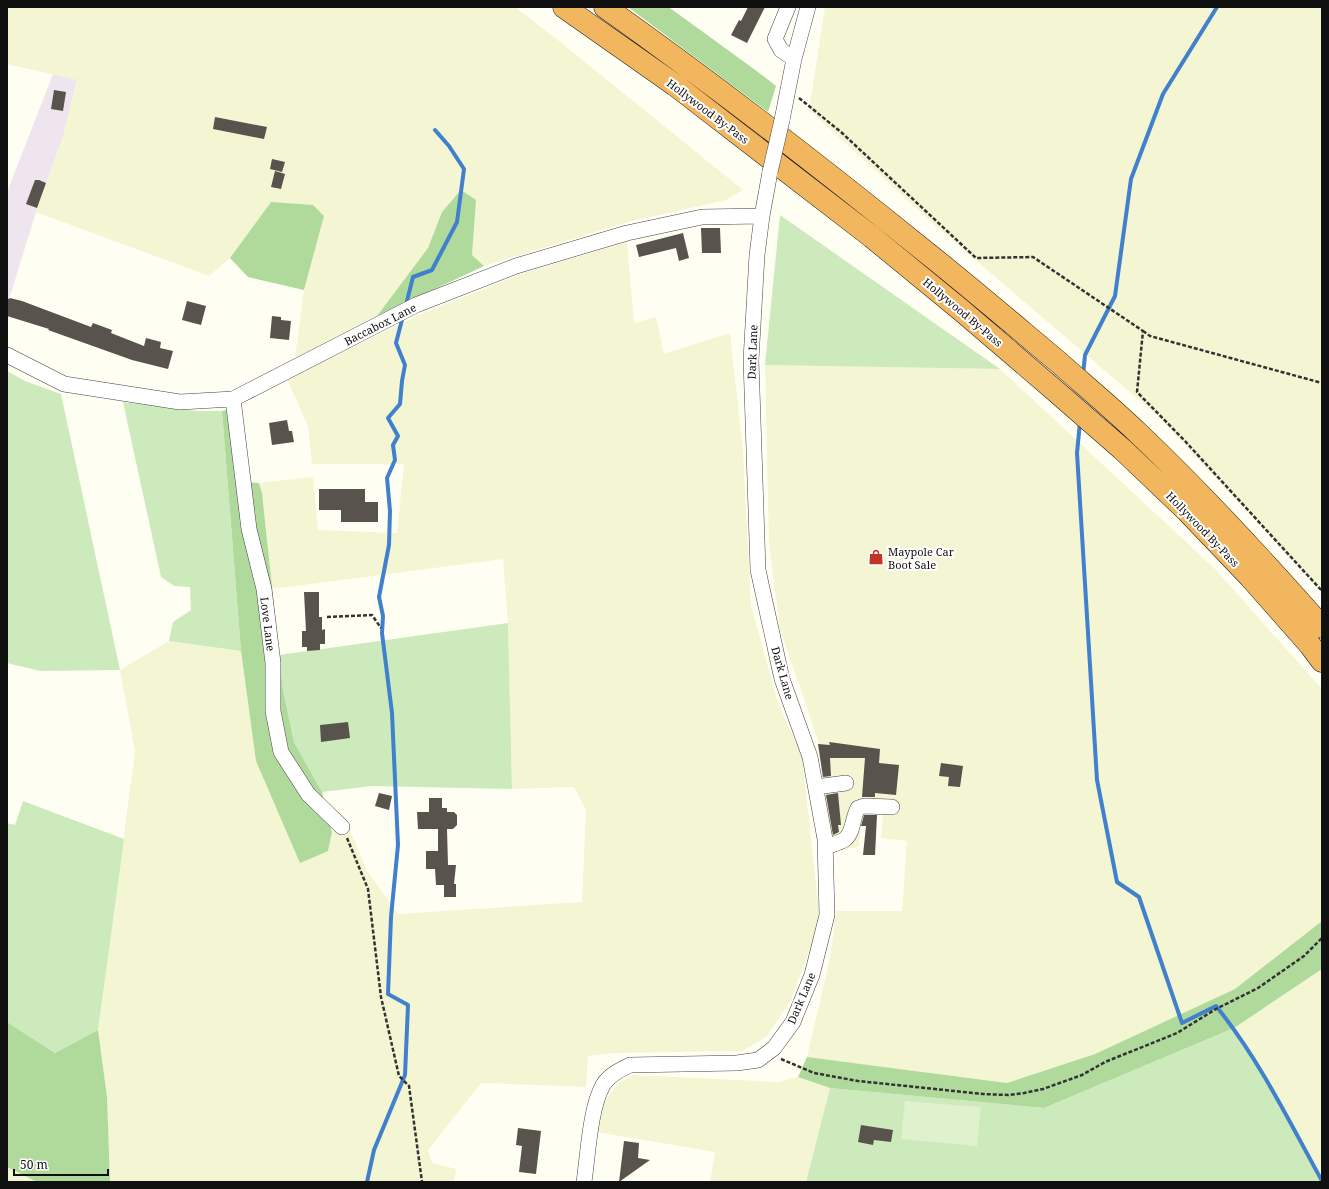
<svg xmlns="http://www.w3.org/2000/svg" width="1329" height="1189" viewBox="0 0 1329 1189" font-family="'Noto Serif',serif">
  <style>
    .industrial { fill: #eee5ee }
    .farmland { fill: #f3f5d3 }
    .green { fill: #cdeabc }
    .forest { fill: #afda9b }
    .pitch { fill: #e0f1ce }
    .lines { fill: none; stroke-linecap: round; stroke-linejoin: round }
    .stream { stroke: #4080cc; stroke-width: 4 }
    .building { fill: #58534c }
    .minor-casing { stroke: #434343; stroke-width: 16 }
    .highway-casing { stroke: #212121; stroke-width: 23 }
    .path { stroke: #323232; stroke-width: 2.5; stroke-dasharray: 4 2; stroke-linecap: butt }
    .minor { stroke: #fff; stroke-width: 15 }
    .highway { stroke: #f2b65e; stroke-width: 22 }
    .minor-bridge-casing { stroke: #434343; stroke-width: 16; stroke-linecap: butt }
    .minor-bridge { stroke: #fff; stroke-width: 15 }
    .labels { text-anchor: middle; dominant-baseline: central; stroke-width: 4; stroke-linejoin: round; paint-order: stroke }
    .street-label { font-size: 11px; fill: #101010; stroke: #fff }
    .poi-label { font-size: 11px; fill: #101010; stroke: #fff; text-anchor: start }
  </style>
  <rect width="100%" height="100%" fill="#fffef3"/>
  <path class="industrial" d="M53 74 77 79 64 134 36 212 7 306V195L9 187Z"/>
  <path class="farmland" d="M7 7H515L559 41 743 190 726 200 628 222 484 266 472 255 476 200 442 212 428 248 377 316 295 358 304 290 324 216 271 202 230 258 209 276 36 212 64 134 77 80 7 64Z
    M825 7H1322V592L1160 418 937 227 809 110Z
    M627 242 634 323 656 317 664 354 730 333 743 451 751 606 778 703 802 756 819 912 813 940 791 1000 766 1037 742 1051 616 1053 588 1056 586 1087 481 1083 428 1150 432 1163 456 1169 454 1182H110L107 1097 98 1030 135 752 120 670 169 641 241 651 256 761 328 851 332 832 345 818 367 871 398 914 582 902 586 810 574 787 512 789 508 623 503 559 272 589 262 493 259 483 313 477 318 530 397 533 404 464H312L308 426 287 379 419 315 524 273Z
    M765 365 1000 369 1215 569 1322 689V921L1235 989 1095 1054 1007 1083 807 1057 831 954 836 911H902L907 841 881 838 883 814 862 813 859 847 830 851 818 740 780 629 769 544Z
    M1322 969V1181L1267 1081 1234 1028Z
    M632 1075 778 1082 798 1077 830 1088 806 1182H710L715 1152 597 1132 605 1101 619 1083Z
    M7 1167 37 1182H7Z"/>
  <path class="green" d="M780 215 1000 369 765 365Z
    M7 371 25 381 61 394 120 670 40 671 7 663Z
    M123 402 197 411H222L241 651 169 641 173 622 191 610 190 587 174 586 161 577Z
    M508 623 512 789 372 786 322 792 294 742 283 690 279 655Z
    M23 801 124 839 98 1030 55 1053 7 1022V823L15 825Z
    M1234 1028 1267 1081 1322 1182H806L830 1088 1044 1108Z"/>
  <path class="forest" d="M628 7H670V8L758 72 776 86 768 112Z
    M461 190 476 200 472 255 484 266 377 316 428 248 442 212Z
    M271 202 313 205 324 216 304 290 248 277 230 258Z
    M234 408 243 482 259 483 262 493 283 690 294 742 322 792 332 832 328 851 300 863 256 761 241 651 222 411Z
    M1322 921V969L1234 1028 1044 1108 830 1088 798 1077 807 1057 1007 1083 1095 1054 1235 989Z
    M7 1022 55 1053 98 1030 107 1097 110 1182H37L7 1167Z"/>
  <path class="pitch" d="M905 1101 981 1107 977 1146 901 1139Z"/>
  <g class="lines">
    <path class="stream" d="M406 305 413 277 432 270 457 222 464 169 449 146 435 130
      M1083 375 1085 355 1115 296 1131 179 1163 94 1217 7
      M1080 422 1077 453 1097 780 1117 882 1139 897 1182 1023 1216 1006C1259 1059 1289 1121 1322 1181
      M367 1182 374 1150 405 1075 408 1005 388 994 391 917 398 845 392 713 382 633 383 616 379 597 389 545 390 511 387 478 395 460 393 445 398 436 388 418 400 404 402 381 405 365 396 343 403 316"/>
  </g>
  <path class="building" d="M748 7H765L747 43 731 35 739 20 741 21Z
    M54 90 66 92 63 111 51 109Z
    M215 117 267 127 264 139 213 129Z
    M272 159 285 162 282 172 270 169Z
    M275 171 285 174 281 189 271 187Z
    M35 180H39L46 183 37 208 26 204Z
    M701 228H720L721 253H702Z
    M683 233 689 258 679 261 676 248 639 257 636 245Z
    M7 298 9 299 10 298 22 301 91 327 93 323 112 330 111 333 144 346 146 338 161 342 160 348 173 351 168 369 132 360 48 330 49 329 7 316Z
    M187 301 206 306 201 325 182 320Z
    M272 316 281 317V320L291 321 289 340 270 338Z
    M287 420 289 431H292L294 442 272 445 269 423Z
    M319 489H365V502H378V522H341V510H319Z
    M304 592H319V617H322V630L325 629V644H320V650L307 651V647H302V631H306Z
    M348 722 350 738 321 742 320 725Z
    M829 742 880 749 879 763 899 765 896 795 875 793V797H862L865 758H830L831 776 823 777 818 744 830 745Z
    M941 763 963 766 960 787 948 786 949 777 939 776Z
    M379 793 392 796 389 810 375 806Z
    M838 793 841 825H838L839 832 833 835 826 795Z
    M429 798H442V808H447V812H454L457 815V825L453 829H447L448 865H456L454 884H456V897H444V885H436L435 869H426V851H438V829H418L417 812H429Z
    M864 815H877L875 855H863L866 826H861Z
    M861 1125 893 1130 891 1142 874 1140 873 1145 858 1142Z
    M518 1128 541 1131 536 1174 519 1172 522 1146 516 1145Z
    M624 1141 639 1143 638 1158 650 1160 619 1182Z"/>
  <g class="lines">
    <g class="minor-casing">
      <path id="minor" d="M788 7 775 39 781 50 794 59
        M782 120 794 59 808 7
        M7 355 64 384 180 402 233 399 416 305 516 266 627 233 702 217 762 216
        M233 399 249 529 264 589 273 663V711L281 752 308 794 342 827
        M816 787 846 783
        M826 847C831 845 839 843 844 840 854 833 852 818 858 808L864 806 892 807
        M584 1182C588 1155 590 1108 603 1085 609 1075 620 1070 630 1065L737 1063 758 1060 774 1048 793 1022 812 975 827 915 825 839 810 757 782 679 758 570 751 360 757 255 762 216 770 172"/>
    </g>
    <g class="highway-casing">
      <path id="highway" d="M564 7 675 85 872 237 961 310 1052 388 1122 449 1187 511 1250 577 1310 645 1322 661
        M605 7C715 85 822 168 927 253 971 288 1013 324 1056 360 1083 384 1112 408 1138 433 1203 495 1263 560 1322 627"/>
    </g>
    <path class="path" d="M799 98 841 132 976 258 1033 257 1143 331 1137 392 1185 441 1322 591
      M1143 331 1150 336 1322 383
      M327 617 372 615 381 628
      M347 838 368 889 381 997 399 1076 409 1086 422 1182
      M781 1059 814 1073 858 1081 983 1094 1008 1095 1024 1093 1043 1089 1082 1075 1105 1062 1177 1033 1216 1009 1258 988 1304 956 1322 938"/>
    <use href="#minor" class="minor"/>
    <use href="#highway" class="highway"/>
    <g class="minor-bridge-casing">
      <path id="minor-bridge" d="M770 172 782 120"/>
    </g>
    <use href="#minor-bridge" class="minor-bridge"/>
  </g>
  <defs>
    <g id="shop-bare" transform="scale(1.2)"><path d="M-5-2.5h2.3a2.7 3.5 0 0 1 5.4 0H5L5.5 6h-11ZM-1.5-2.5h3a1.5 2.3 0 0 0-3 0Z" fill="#bf3629" stroke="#fff" stroke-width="2.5" paint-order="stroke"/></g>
  </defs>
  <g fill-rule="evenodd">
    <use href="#shop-bare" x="876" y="557"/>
  </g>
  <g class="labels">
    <g class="street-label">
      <text transform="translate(708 111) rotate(37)">Hollywood By-Pass</text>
      <text transform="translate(963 312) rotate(40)">Hollywood By-Pass</text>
      <text transform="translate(380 324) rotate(-27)">Baccabox Lane</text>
      <text transform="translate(752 352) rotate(-88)">Dark Lane</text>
      <text transform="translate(1203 529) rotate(46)">Hollywood By-Pass</text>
      <text transform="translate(268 624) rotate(83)">Love Lane</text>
      <text transform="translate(783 673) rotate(74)">Dark Lane</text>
      <text transform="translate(801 998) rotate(-67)">Dark Lane</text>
    </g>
    <g class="poi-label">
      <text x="888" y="551">Maypole Car<tspan x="888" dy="13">Boot Sale</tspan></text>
    </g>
  </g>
  <rect width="1329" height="1189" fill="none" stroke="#101010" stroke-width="16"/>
  <path d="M14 1169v6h94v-6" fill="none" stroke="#101010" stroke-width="2"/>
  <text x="20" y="1169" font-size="12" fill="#101010" stroke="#ffffff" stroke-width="3" paint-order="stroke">50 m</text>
</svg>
